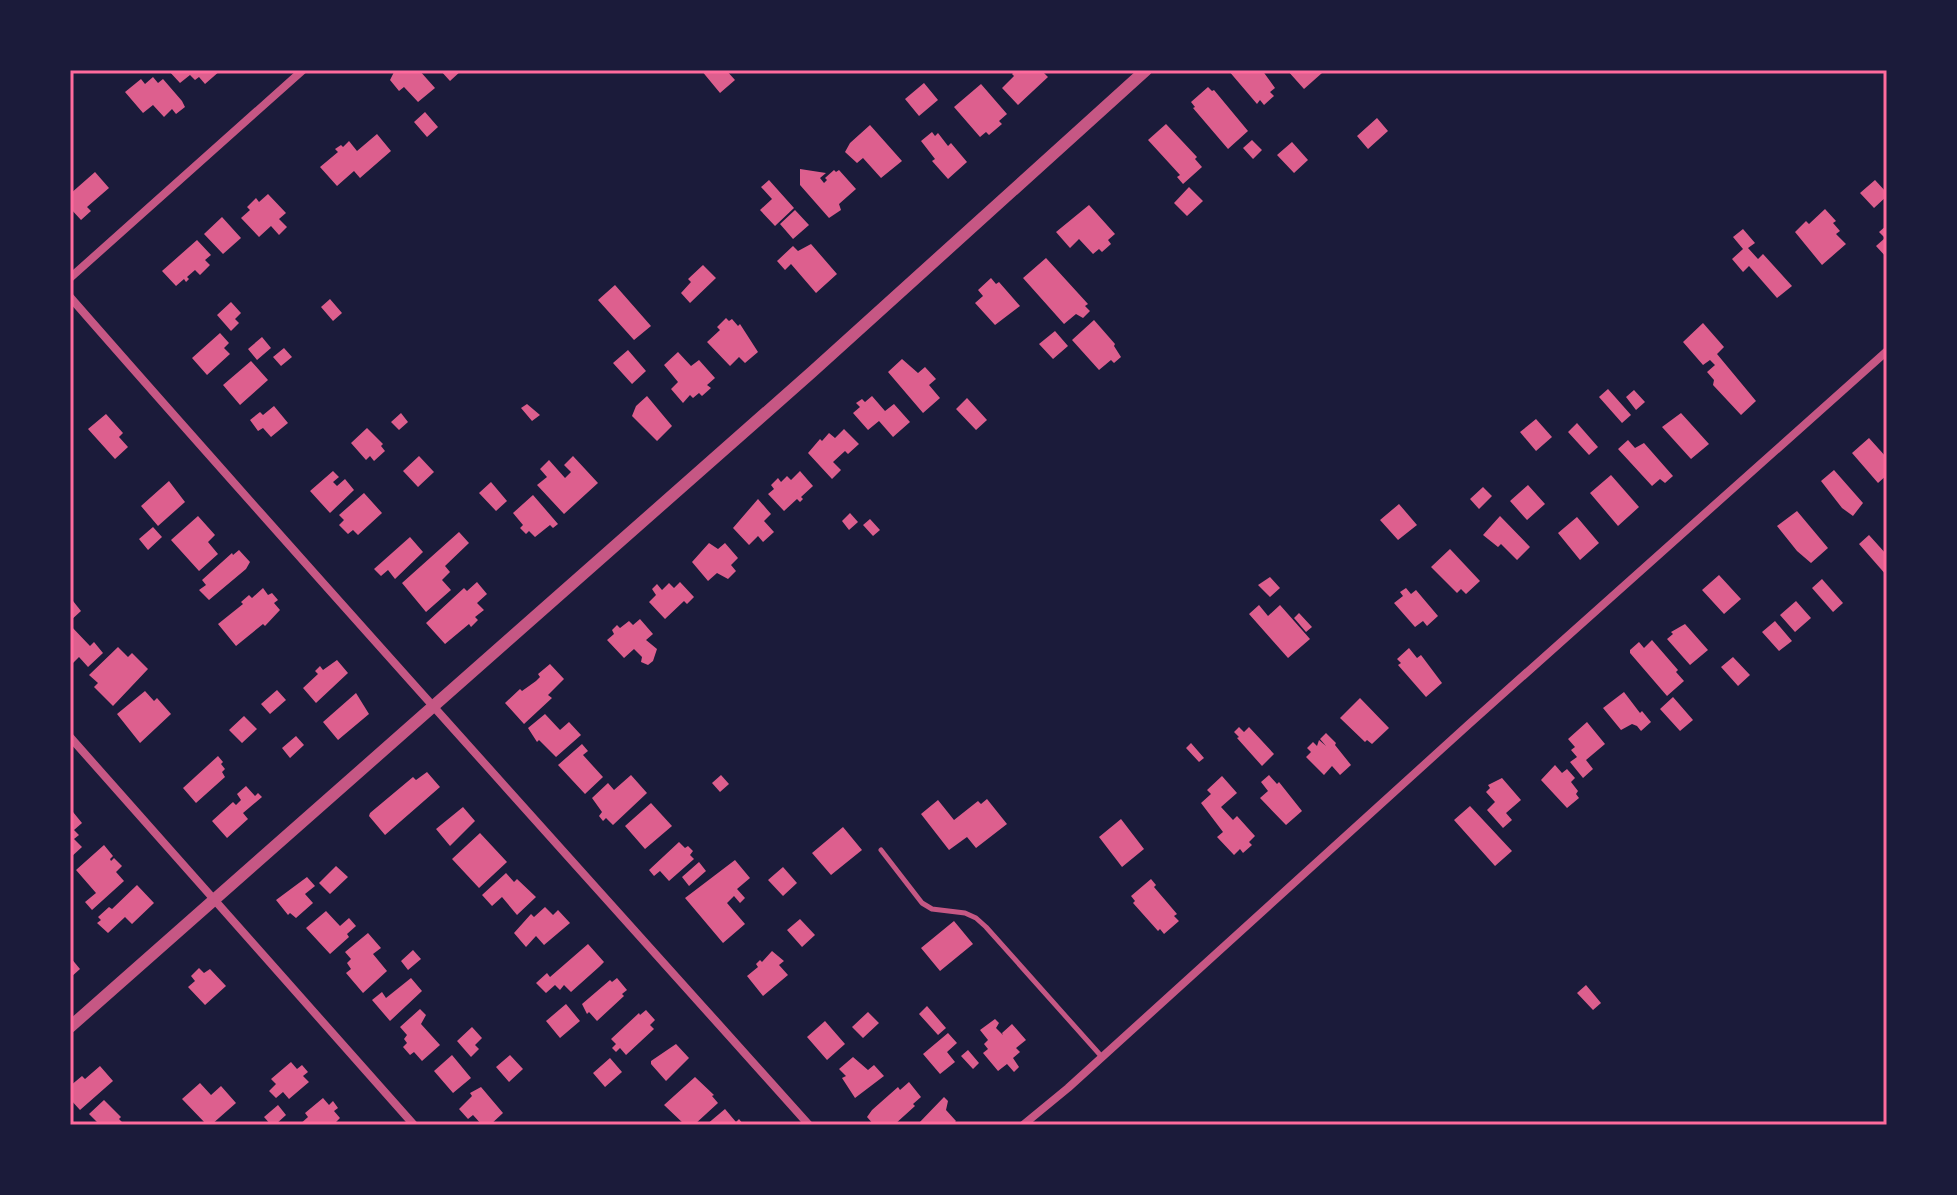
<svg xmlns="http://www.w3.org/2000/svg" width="1957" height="1195" viewBox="0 0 1957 1195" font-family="'Varela Round',sans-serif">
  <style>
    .building { fill: #dd5f8e }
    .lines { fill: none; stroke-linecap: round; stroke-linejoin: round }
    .service { stroke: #c65784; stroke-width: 5 }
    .minor { stroke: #c65784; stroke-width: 8 }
    .tertiary { stroke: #c65784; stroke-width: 12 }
    .neatline { fill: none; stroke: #ff6b9d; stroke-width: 3 }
  </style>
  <rect width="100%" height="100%" fill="#1b1b3a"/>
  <path class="building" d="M168 70H221L205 84 199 77 195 80 190 75 180 83Z
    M395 70H419L435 88 418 102 404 87 399 91 390 80Z
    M440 70H462L450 81Z
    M701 70H726L735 80 720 93Z
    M1016 70 1018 73 1021 70H1041L1048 77 1018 105 1002 88 1014 76 1012 74Z
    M1228 70H1262L1275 88 1270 92 1274 96 1264 105 1260 100 1257 104Z
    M1287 70H1320L1322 73 1304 89Z
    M153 77 158 83 163 79 182 101 185 107 176 114 172 109 164 117 153 105 143 113 125 92 141 79 145 84Z
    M924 83 938 100 919 116 905 99Z
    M981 84 1007 114 999 121 1002 124 989 135 986 132 980 137 954 107Z
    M1208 87 1212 91 1214 90 1248 131 1228 149 1193 108 1195 107 1191 102Z
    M425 112 438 127 427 137 414 122Z
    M1377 118 1388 131 1368 149 1357 136Z
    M1166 124 1197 157 1195 159 1202 167 1183 184 1177 177 1180 175 1148 140Z
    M870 125 902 161 881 178 863 158 857 163 845 152 850 143Z
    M932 132 935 136 938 133 948 146 951 143 967 162 948 179 932 161 935 159 921 141Z
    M377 134 391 151 360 178 354 171 337 186 320 167 338 152 335 149 341 145 343 147 349 141 357 151Z
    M1252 140 1262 150 1253 159 1243 148Z
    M1292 142 1308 160 1294 173 1277 155Z
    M800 169 826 173 820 178 824 183 827 180 825 178 834 170 836 172 839 170 856 189 839 204 841 210 829 218 800 185Z
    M95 172 109 188 87 207 91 211 81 220 70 208V194Z
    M769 180 794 208 775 226 760 210 772 199 761 187Z
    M1875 180 1887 193V196L1874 208 1860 193Z
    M1189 187 1203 201 1187 216 1174 203Z
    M268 194 286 213 279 219 287 227 279 235 271 226 259 237 241 218 250 210 247 207 256 198 259 202Z
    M1089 205 1115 234 1108 240 1111 244 1102 252 1099 249 1093 254 1079 239 1070 248 1056 232Z
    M1825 209 1836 221 1833 223 1840 231 1836 234 1846 244 1822 265 1795 232 1806 221 1809 224Z
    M795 210 809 225 793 239 780 224Z
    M222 217 241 238 223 254 204 234Z
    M1887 225V258L1876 246 1885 238 1879 232Z
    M1743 229 1755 243 1748 248 1758 259 1763 254 1792 286 1777 298 1749 266 1743 272 1732 259 1743 249 1733 237Z
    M197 240 211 255 205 260 210 265 200 275 195 270 187 277 189 279 186 282 184 279 176 286 162 271Z
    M811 244 837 274 816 293 791 264 785 270 777 261 793 246 798 251Z
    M1046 258 1088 304 1085 306 1090 311 1083 318 1076 314 1064 324 1023 278Z
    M703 265 716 278 690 303 681 293 691 282 688 279Z
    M991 278 996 284 999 282 1020 306 995 325 975 303 983 296 978 290Z
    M615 285 651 326 634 340 598 300Z
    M330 299 342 313 333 321 321 307Z
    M231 302 241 313 235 319 239 323 231 331 217 315Z
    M726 318 729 321 732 319 738 326 740 324 758 352 745 363 739 357 730 366 707 342 720 330 717 327Z
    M1094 320 1115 344 1114 346 1121 357 1114 363 1111 360 1099 370 1072 340Z
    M1703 323 1724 347 1717 354 1756 401 1741 415 1713 385 1714 380 1707 372 1715 365 1710 360 1703 365 1683 342Z
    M1055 331 1068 346 1053 359 1039 344Z
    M220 333 229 343 224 348 230 354 207 375 192 358Z
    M262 337 271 348 257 360 248 349Z
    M284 348 292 357 281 366 273 357Z
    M628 350 646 371 632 384 613 363Z
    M678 352 691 366 699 360 715 378 707 385 711 388 702 396 699 393 693 398 690 395 683 403 671 389 678 382 664 365Z
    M902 359 918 373 925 367 936 379 929 385 940 398 923 413 888 372Z
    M251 361 268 380 240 405 223 385Z
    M1608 389 1631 415 1622 423 1599 397Z
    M1634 390 1645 402 1636 410 1626 397Z
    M647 396 672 426 657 441 632 416 636 406Z
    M872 396 885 411 894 404 910 422 893 437 879 421 868 430 853 413 860 407 856 403 862 399 865 402Z
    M967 398 987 420 976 430 956 409Z
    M527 404 540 415 532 421 521 408Z
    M274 406 288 423 271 437 263 428 258 431 250 420 260 412 263 415Z
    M401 413 408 422 399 430 391 422Z
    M1681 413 1709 444 1691 459 1662 427Z
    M106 414 123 433 119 437 128 447 115 459 88 429Z
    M1536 419 1552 437 1536 451 1520 432Z
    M1577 423 1598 447 1589 455 1568 432Z
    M367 428 383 444 381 446 385 451 374 461 370 456 366 460 351 443Z
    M844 429 859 444 848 454 845 451 833 462 841 470 832 479 808 453 820 439 822 441 829 433 835 438Z
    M1869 438 1887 458V475L1878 483 1852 453Z
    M1628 440 1635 448 1644 443 1673 476 1665 483 1660 479 1652 486 1618 449Z
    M419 456 434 472 418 487 403 471Z
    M573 456 598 483 564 514 537 485 547 477 540 469 549 460 565 478 571 472 564 465Z
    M1834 470 1863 503 1853 516 1842 508 1821 481Z
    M333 471 339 477 333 482 337 486 345 479 354 490 330 513 310 491Z
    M800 471 813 486 801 497 803 499 800 502 797 499 784 511 768 494 774 489 771 485 778 478 781 482 787 476 791 480Z
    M1611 475 1639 507 1618 526 1590 493Z
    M169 481 185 502 158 526 141 506Z
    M491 482 507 501 496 511 479 493Z
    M1528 485 1545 504 1527 520 1510 501Z
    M1483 487 1492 496 1479 509 1470 499Z
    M364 493 382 513 358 535 353 530 348 534 339 525 344 520 339 515Z
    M533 495 558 524 553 528 550 525 535 537 529 531 526 534 520 528 523 525 513 513Z
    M758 499 771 514 764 521 774 532 763 542 758 536 749 545 733 528Z
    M1399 504 1417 525 1398 540 1380 520Z
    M1797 511 1828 548 1811 563 1797 551 1777 526Z
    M850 513 858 522 849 530 842 521Z
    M198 516 215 535 208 542 218 554 199 571 171 540Z
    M1500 516 1530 547 1517 560 1501 544 1498 547 1483 535Z
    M1577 517 1599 543 1580 560 1558 533Z
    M870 519 880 530 873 536 863 525Z
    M153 527 162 537 148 550 139 539Z
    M459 532 469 543 445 566 450 572 442 580 451 590 426 612 402 583Z
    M1869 535 1887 555V576L1859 544Z
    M410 537 423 552 395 579 388 570 381 576 374 569Z
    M709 543 718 549 725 543 738 558 731 565 736 571 728 579 717 573 708 581 692 562Z
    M1450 549 1480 581 1466 594 1461 589 1457 593 1431 567Z
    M239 550 250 562 246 569 209 600 199 590 206 585 202 580 232 553 233 555Z
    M1719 575 1741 599 1724 614 1702 590Z
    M1270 577 1280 588 1270 597 1258 585Z
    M1822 579 1843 603 1833 612 1812 588Z
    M477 582 487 594 477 603 484 610 475 617 478 620 471 627 469 624 445 644 426 623 464 588 467 591Z
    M680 582 694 597 687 604 684 601 665 619 649 602 656 595 652 589 657 584 662 590 669 583 674 588Z
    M263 588 268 595 272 593 278 600 274 603 280 610 265 626 263 624 236 646 218 624 243 604 241 602 249 595 252 598Z
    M1406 588 1411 594 1416 590 1438 616 1427 626 1423 621 1415 627 1394 603 1403 596 1400 592Z
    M73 601 81 611 70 621V604Z
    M1796 601 1811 618 1795 632 1780 615Z
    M1259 605 1268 616 1280 605 1310 639 1288 658 1249 614Z
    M1299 613 1312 627 1306 632 1294 618Z
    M640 619 653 634 646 640 657 649 653 661 648 665 641 662 642 657 634 649 624 658 607 640 614 634 612 630 617 625 620 628 629 621 633 625Z
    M1775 621 1792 641 1779 651 1762 632Z
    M1685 624 1708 650 1690 665 1667 639 1673 634 1671 632Z
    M70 625 90 646 94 642 103 653 88 667 79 657 73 663 70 661Z
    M1652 640 1678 670 1676 672 1684 681 1667 696 1630 653V650L1639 642 1644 648Z
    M118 647 128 657 132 653 148 669 113 706 94 687 98 683 89 675Z
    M1409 648 1417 658 1421 655 1442 683 1426 697 1398 665 1401 663 1397 659Z
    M1733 657 1750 675 1738 686 1721 667Z
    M337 660 348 673 316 703 303 688 318 674 315 671 320 666 323 670Z
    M550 664 564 679 548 695 552 698 524 724 505 703 520 689 522 691 536 681 540 677 538 674Z
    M277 690 286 700 270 714 261 704Z
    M145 691 154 701 157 698 171 714 140 743 117 714Z
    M1624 692 1640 713 1642 711 1651 722 1641 731 1637 726 1632 724 1621 730 1603 708Z
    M356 693 369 714 338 740 323 722Z
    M1673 697 1693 720 1680 731 1660 709Z
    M1360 698 1389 728 1372 744 1367 740 1365 742 1340 718Z
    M545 714 560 730 569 722 581 735 556 757 539 740 537 742 528 728Z
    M244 716 257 729 242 743 229 730Z
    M1587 722 1605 744 1586 760 1593 769 1583 778 1570 762 1577 757 1571 750 1575 747 1568 739Z
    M1239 727 1244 732 1249 727 1274 754 1262 766 1237 738 1239 737 1234 732Z
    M1326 733 1336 743 1335 745 1351 765 1340 775 1332 766 1324 775 1306 757 1311 752 1307 748 1313 742 1317 746 1319 740 1326 746 1320 739Z
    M296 736 304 745 290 758 282 748Z
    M1191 743 1204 758 1199 762 1186 748Z
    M582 744 588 751 583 755 603 777 585 794 558 765Z
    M218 756 223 762 221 764 225 769 222 772 225 777 196 803 183 788Z
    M1555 765 1562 773 1567 769 1575 778 1571 782 1578 791 1576 794 1579 798 1567 808 1541 780Z
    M427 772 440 787 385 835 369 816 370 813 413 777 416 780Z
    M631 775 647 793 613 825 606 818 603 821 599 816 602 812 592 798 608 783 614 790Z
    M721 775 729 784 720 792 712 783Z
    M1269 775 1277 784 1279 782 1302 811 1286 825 1260 798 1268 791 1261 782Z
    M1222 776 1237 793 1221 807 1233 820 1237 816 1255 836 1249 842 1252 845 1243 853 1240 849 1234 855 1217 837 1223 832 1201 803 1211 794 1207 790Z
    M1502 778 1521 800 1506 813 1512 820 1503 828 1487 810 1495 802 1486 792 1490 788 1488 785Z
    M246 786 255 796 258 793 262 797 243 813 248 819 227 838 212 821 233 802 236 805 241 800 237 794Z
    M987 799 1007 824 976 848 967 837 949 850 921 814 938 800 954 820 978 801 981 804Z
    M651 803 672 826 645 849 625 826Z
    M1470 806 1512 851 1495 866 1454 820Z
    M463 807 475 821 450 846 436 829Z
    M73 812 82 823 74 830 79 835 74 839 82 847 70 858V815Z
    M1121 819 1144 849 1122 867 1099 837Z
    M843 827 862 850 831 875 812 853Z
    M480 833 507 862 479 888 452 859Z
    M679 842 685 848 688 846 693 851 690 855 694 859 669 881 660 871 654 876 649 870Z
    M104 845 113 856 110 859 111 861 114 858 122 866 116 872 124 881 92 910 85 902 96 893 76 870Z
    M735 860 750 878 737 889 745 898 740 903 734 896 727 903 745 924 723 943 685 898Z
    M699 862 706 871 689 886 682 877Z
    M336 866 348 877 330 894 319 883Z
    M783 867 797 883 783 896 768 880Z
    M506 873 514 882 517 879 536 897 517 915 502 897 492 906 482 895Z
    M307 877 315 886 305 894 313 903 296 918 290 913 288 915 276 900Z
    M1151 879 1156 885 1154 887 1177 914 1174 916 1179 921 1164 934 1160 929 1158 931 1133 903 1135 901 1131 896Z
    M137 885 154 903 132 924 125 917 108 933 97 923 101 920 98 917 109 907 112 909Z
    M545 907 553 915 558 910 570 923 544 945 536 936 526 947 514 933 531 914 534 917Z
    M326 911 340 926 349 918 356 926 347 934 349 937 330 954 306 928Z
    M800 919 815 935 802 947 787 930Z
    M954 921 973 944 940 971 921 948Z
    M368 933 381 948 373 954 387 971 363 993 346 973 351 969 347 963 351 959 345 952Z
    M588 944 604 962 599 967 571 992 564 985 560 990 555 985 546 993 536 983 547 973 550 977Z
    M413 950 421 959 408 970 401 961Z
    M772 951 784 961 779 965 788 975 763 996 747 976 758 967 756 964 760 960 762 962Z
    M70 957 80 969 70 978Z
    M199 968 204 973 210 969 226 986 205 1005 188 987 195 981 191 976Z
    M411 978 422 991 390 1021 372 1000 382 992 386 998Z
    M617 978 627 990 622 994 624 996 597 1021 589 1012 587 1014 582 1004 610 980 612 982Z
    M1586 985 1601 1003 1593 1010 1577 993Z
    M566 1004 580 1021 560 1038 546 1021Z
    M927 1006 946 1028 938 1035 919 1014Z
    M420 1009 426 1015 421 1024 440 1045 422 1061 414 1052 410 1055 403 1047 407 1043 404 1039 407 1035 400 1027Z
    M646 1010 655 1020 650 1025 654 1029 626 1055 620 1048 616 1052 612 1048 616 1044 611 1039 639 1013 640 1015Z
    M868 1012 879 1023 863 1038 852 1027Z
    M995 1019 999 1023 996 1028 1003 1035 1002 1033 1012 1024 1026 1040 1016 1048 1020 1052 1013 1058 1019 1067 1014 1072 1007 1064 998 1071 983 1053 988 1049 984 1044 988 1040 980 1030Z
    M825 1021 845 1044 827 1060 807 1037Z
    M472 1027 482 1038 475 1045 479 1049 471 1057 457 1041Z
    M948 1033 957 1043 947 1052 955 1062 940 1074 923 1054Z
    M676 1044 689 1058 666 1081 651 1064V1061Z
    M968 1050 979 1063 973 1069 961 1056Z
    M452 1055 471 1078 453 1093 434 1071Z
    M510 1055 523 1069 509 1082 496 1067Z
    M853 1057 868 1070 874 1065 884 1076 855 1098 842 1078 846 1076 839 1069Z
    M610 1058 622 1072 605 1087 593 1073Z
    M291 1062 297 1069 302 1065 308 1072 303 1076 309 1082 289 1099 283 1092 276 1098 269 1091 276 1084 271 1079Z
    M100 1066 113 1081 80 1110 70 1099V1086L82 1076 85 1079Z
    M695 1077 714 1095 712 1096 718 1103 694 1125H685L664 1105Z
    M909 1082 921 1097 913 1104 915 1106 894 1125H874L867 1117 872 1110 898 1087 900 1090Z
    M200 1083 211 1095 221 1086 236 1103 211 1125H207L182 1099Z
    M481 1087 503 1113 490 1125H482L473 1115 468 1119 459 1109 472 1096 470 1093Z
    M944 1097 948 1101 946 1110 956 1121 952 1125H917Z
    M323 1098 329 1105 333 1101 338 1108 334 1111 340 1118 333 1125H299L308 1117 305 1113Z
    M104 1100 121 1117 119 1119 125 1125H96L98 1123 89 1114Z
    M278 1105 286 1115 275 1125H271L264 1117Z
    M725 1109 736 1122 739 1119 743 1124 706 1125Z"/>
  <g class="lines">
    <path class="service" d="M881 850 922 903 932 909 965 913 976 918 986 927 1102 1057"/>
    <path class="minor" d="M70 278 303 70
      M70 297C313 575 562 849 809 1125
      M70 737 414 1125
      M1023 1125 1068 1088 1468 725 1887 351"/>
    <path class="tertiary" d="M70 1027 812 372 1146 70"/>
  </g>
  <rect width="1957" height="1195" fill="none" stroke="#1b1b3a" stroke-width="144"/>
  <rect x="72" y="72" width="1813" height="1051" class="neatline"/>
</svg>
